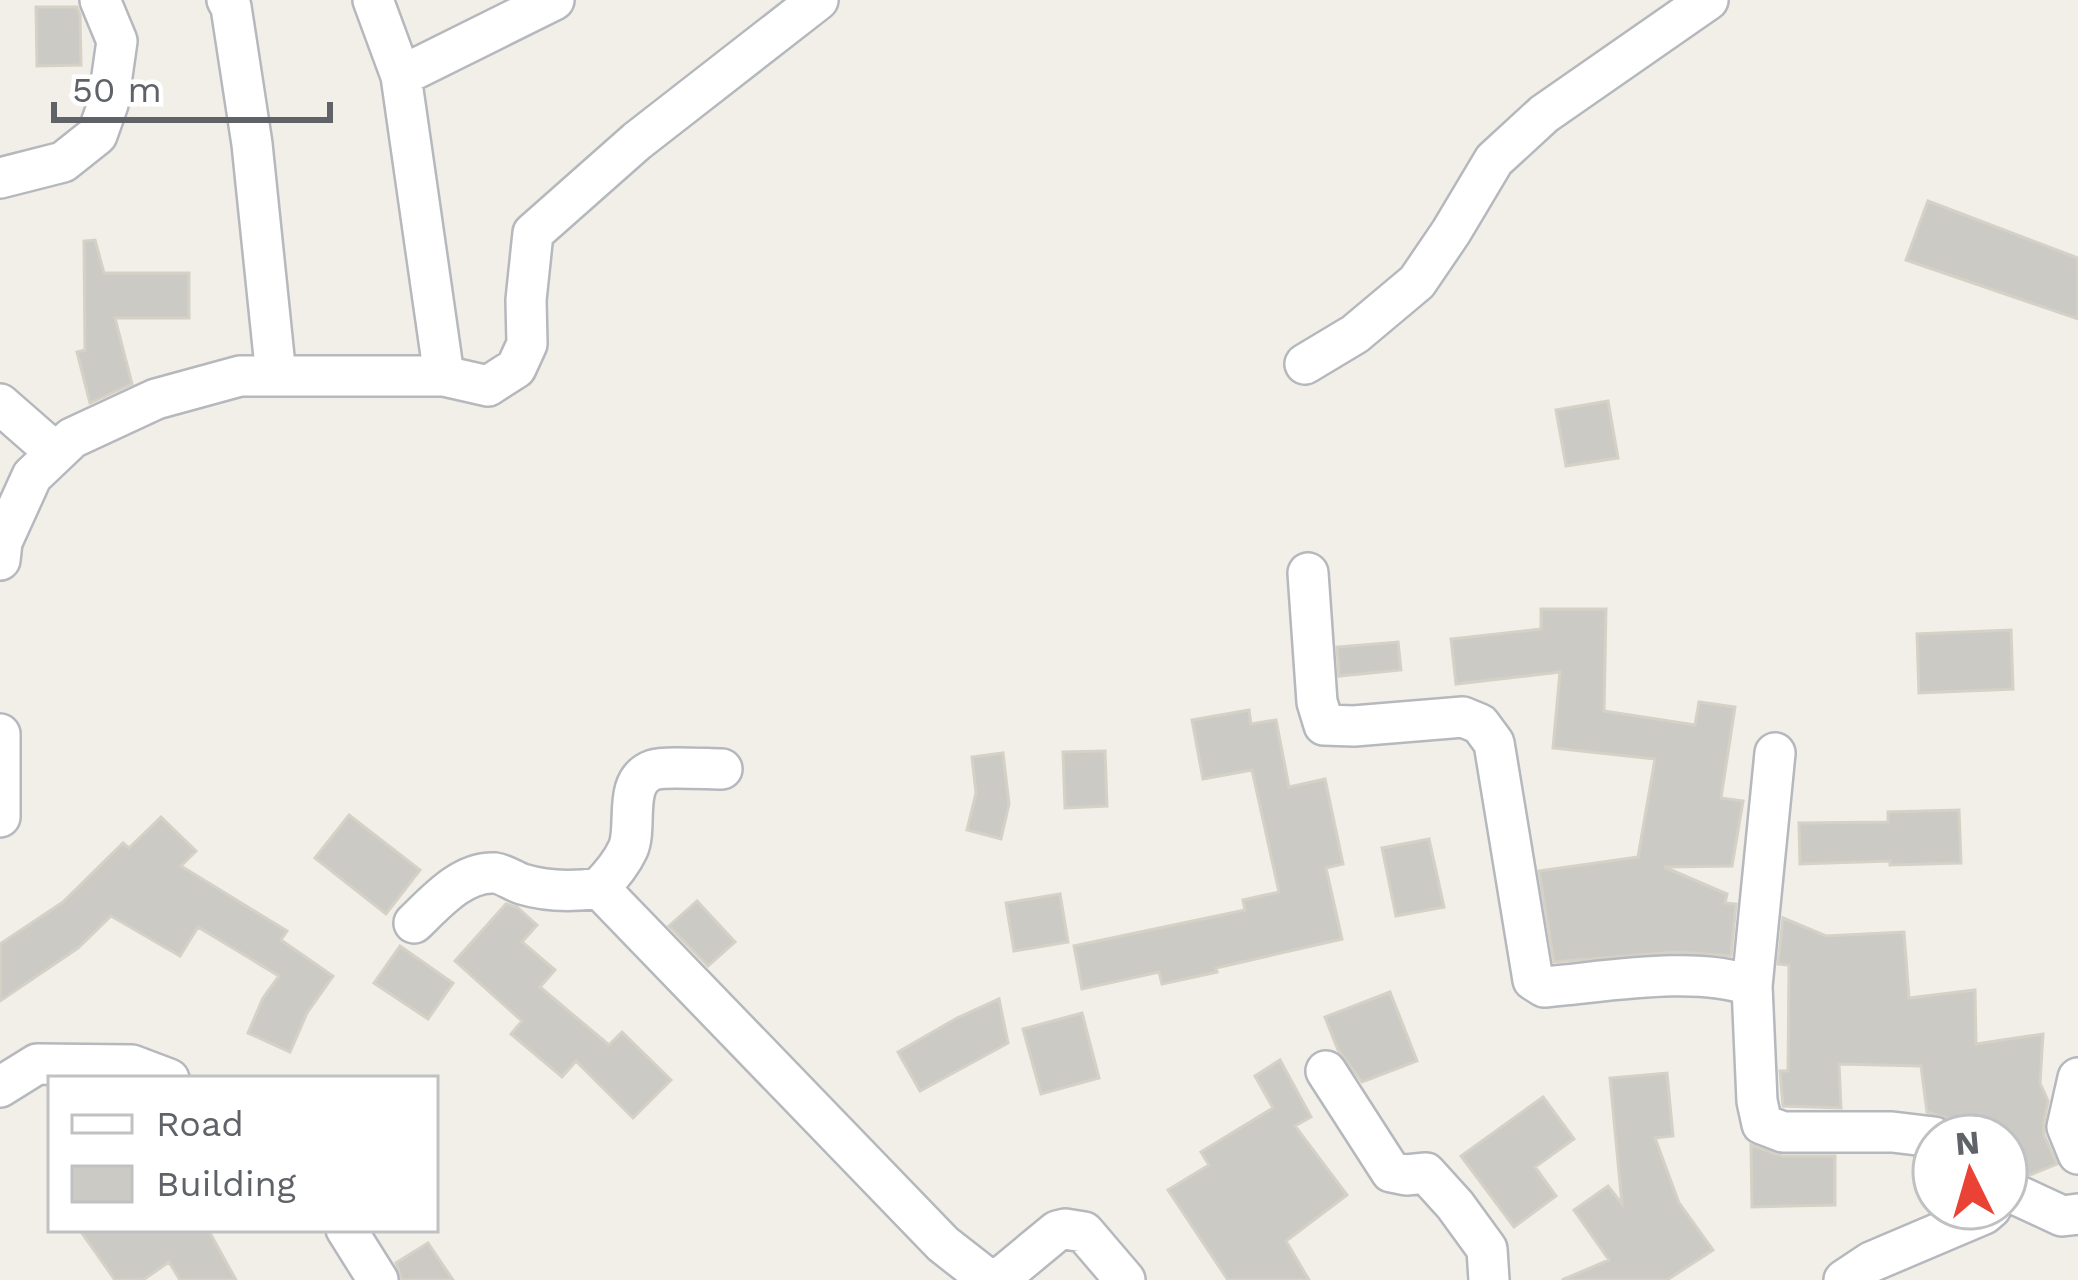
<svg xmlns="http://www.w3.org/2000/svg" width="2078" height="1280" viewBox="0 0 2078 1280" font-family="'Work Sans',sans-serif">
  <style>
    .building { fill: #cccac5; stroke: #d6d1c6; stroke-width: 3 }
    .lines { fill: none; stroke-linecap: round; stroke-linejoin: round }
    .minor-casing { stroke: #b5b8bc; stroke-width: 44 }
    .minor { stroke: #fff; stroke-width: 39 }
  </style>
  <rect width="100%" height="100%" fill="#f1efe8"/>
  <path class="building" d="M36 7H77L80 15 81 65 37 66Z
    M1928 201 2078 258V319L1906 260Z
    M95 240 104 273H189V318H115L132 384 90 403 77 352 85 350 84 241Z
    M1608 401 1618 458 1566 466 1556 410Z
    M1541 609H1606L1604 711 1695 725 1699 702 1735 707 1721 798 1743 801 1732 866 1664 867 1727 894 1725 903 1736 904 1731 956 1676 952 1554 962 1539 871 1638 857 1655 759 1553 748 1560 672 1456 684 1451 639 1541 629Z
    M2011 630 2013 689 1919 693 1917 634Z
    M1398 642 1401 670 1339 676 1337 647Z
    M1249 710 1251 724 1276 720 1289 787 1325 779 1343 864 1326 868 1342 939 1216 968 1217 972 1162 984 1159 972 1082 989 1074 946 1245 910 1243 900 1279 892 1252 770 1203 779 1192 720Z
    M1105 751 1107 806 1065 808 1063 752Z
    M1003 753 1009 804 1001 839 967 830 976 793 972 757Z
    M1959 810 1961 863 1890 865V861L1800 864 1799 823 1888 822V812Z
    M349 815 420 870 386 914 315 858Z
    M161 817 196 851 181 866 287 931 281 940 333 976 307 1013 290 1052 248 1033 263 998 279 976 198 927 180 956 111 916 78 948 0 1001V944L63 902 123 843 129 848Z
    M1429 839 1444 907 1396 916 1382 848Z
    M1060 894 1068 942 1014 951 1006 903Z
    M697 901 735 942 708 966 669 926Z
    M506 904 517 907 537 925 522 942 555 970 540 987 609 1045 622 1032 671 1080 633 1118 576 1061 562 1077 511 1034 522 1021 455 961Z
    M1783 918 1826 936 1904 932 1909 998 1975 990 1976 1044 2043 1034 2040 1083 2048 1101 2044 1122V1135L2057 1164 2030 1175 2006 1166V1136H1957L1955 1127 1949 1119 1927 1112 1921 1066 1839 1064 1841 1108 1783 1106 1780 1071H1788L1789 965 1778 964Z
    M400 946 453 983 428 1019 374 983Z
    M1390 992 1417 1061 1362 1082 1338 1050 1325 1017Z
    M999 999 1008 1043 920 1091 898 1052 957 1018Z
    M1082 1013 1099 1078 1041 1094 1023 1029Z
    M1280 1060 1311 1117 1295 1126 1347 1195 1286 1241 1309 1280H1228L1168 1190 1209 1165 1201 1152 1273 1108 1255 1076Z
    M1667 1073 1673 1136 1655 1138 1679 1203 1713 1250 1667 1280H1562L1609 1260 1574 1210 1608 1186 1622 1204 1610 1078Z
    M1543 1097 1574 1139 1535 1167 1556 1196 1514 1227 1461 1156Z
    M1751 1145 1782 1156H1835V1205L1752 1207Z
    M79 1229H216L210 1233 236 1280H180L169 1262 143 1280H115Z
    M428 1243 453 1280H402L396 1263Z"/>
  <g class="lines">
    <g class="minor-casing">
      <path id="minor" d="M227 0 231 7 252 144 276 376
        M373 0 401 76 444 376
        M401 76 554 0
        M0 178 63 162 97 135 108 104 117 41 100 0
        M1305 364 1355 334 1417 282 1451 232 1494 160 1544 114 1708 0
        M0 404 56 453
        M0 560 2 542 32 476 72 438 156 399 240 376H444L488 386 516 368 527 344 526 300 533 233 637 141 818 0
        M1308 573 1317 702 1324 725 1354 726 1463 717 1480 724 1494 743 1533 980 1544 987C1605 982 1695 965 1752 986L1757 1101 1762 1124 1783 1132H1892L1934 1137
        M0 734V817
        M722 769C707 769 665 766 653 770 622 781 638 826 628 849 621 864 611 876 599 888L943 1244 984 1276 999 1279 1057 1231 1065 1229 1084 1232 1125 1280
        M414 923C435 903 462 871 495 873 504 874 513 881 522 884 548 892 572 892 599 888
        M1752 986 1775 753
        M1326 1071 1391 1172 1406 1175 1426 1173 1455 1205 1487 1249 1489 1280
        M2078 1078 2067 1127 2078 1154
        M0 1087 37 1064 132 1065 169 1079
        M2006 1190 2062 1216 2078 1214
        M346 1229 378 1280
        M1844 1280 1871 1262 1984 1214 1991 1208"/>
    </g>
    <use href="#minor" class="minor"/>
  </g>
  <rect x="48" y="1076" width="390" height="156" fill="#ffffff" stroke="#bfc1c3" stroke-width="3"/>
  <rect x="72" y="1115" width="60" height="18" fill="#ffffff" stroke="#bfc1c3" stroke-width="3"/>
  <text x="156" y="1136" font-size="36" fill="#5f6368">Road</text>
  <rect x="72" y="1166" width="60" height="36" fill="#cccac5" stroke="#bfc1c3" stroke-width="3"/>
  <text x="156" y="1196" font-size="36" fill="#5f6368">Building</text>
  <g transform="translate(1970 1172) rotate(355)"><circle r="57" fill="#ffffff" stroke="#bfc1c3" stroke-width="3"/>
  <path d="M0-9L21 45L0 30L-21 45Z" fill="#ea4335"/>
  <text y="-18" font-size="33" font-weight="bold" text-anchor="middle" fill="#5f6368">N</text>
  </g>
  <path d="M54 102v18h276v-18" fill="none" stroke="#5f6368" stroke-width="6"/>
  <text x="72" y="102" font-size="36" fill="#5f6368" stroke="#ffffff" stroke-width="9" paint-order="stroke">50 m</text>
</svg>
